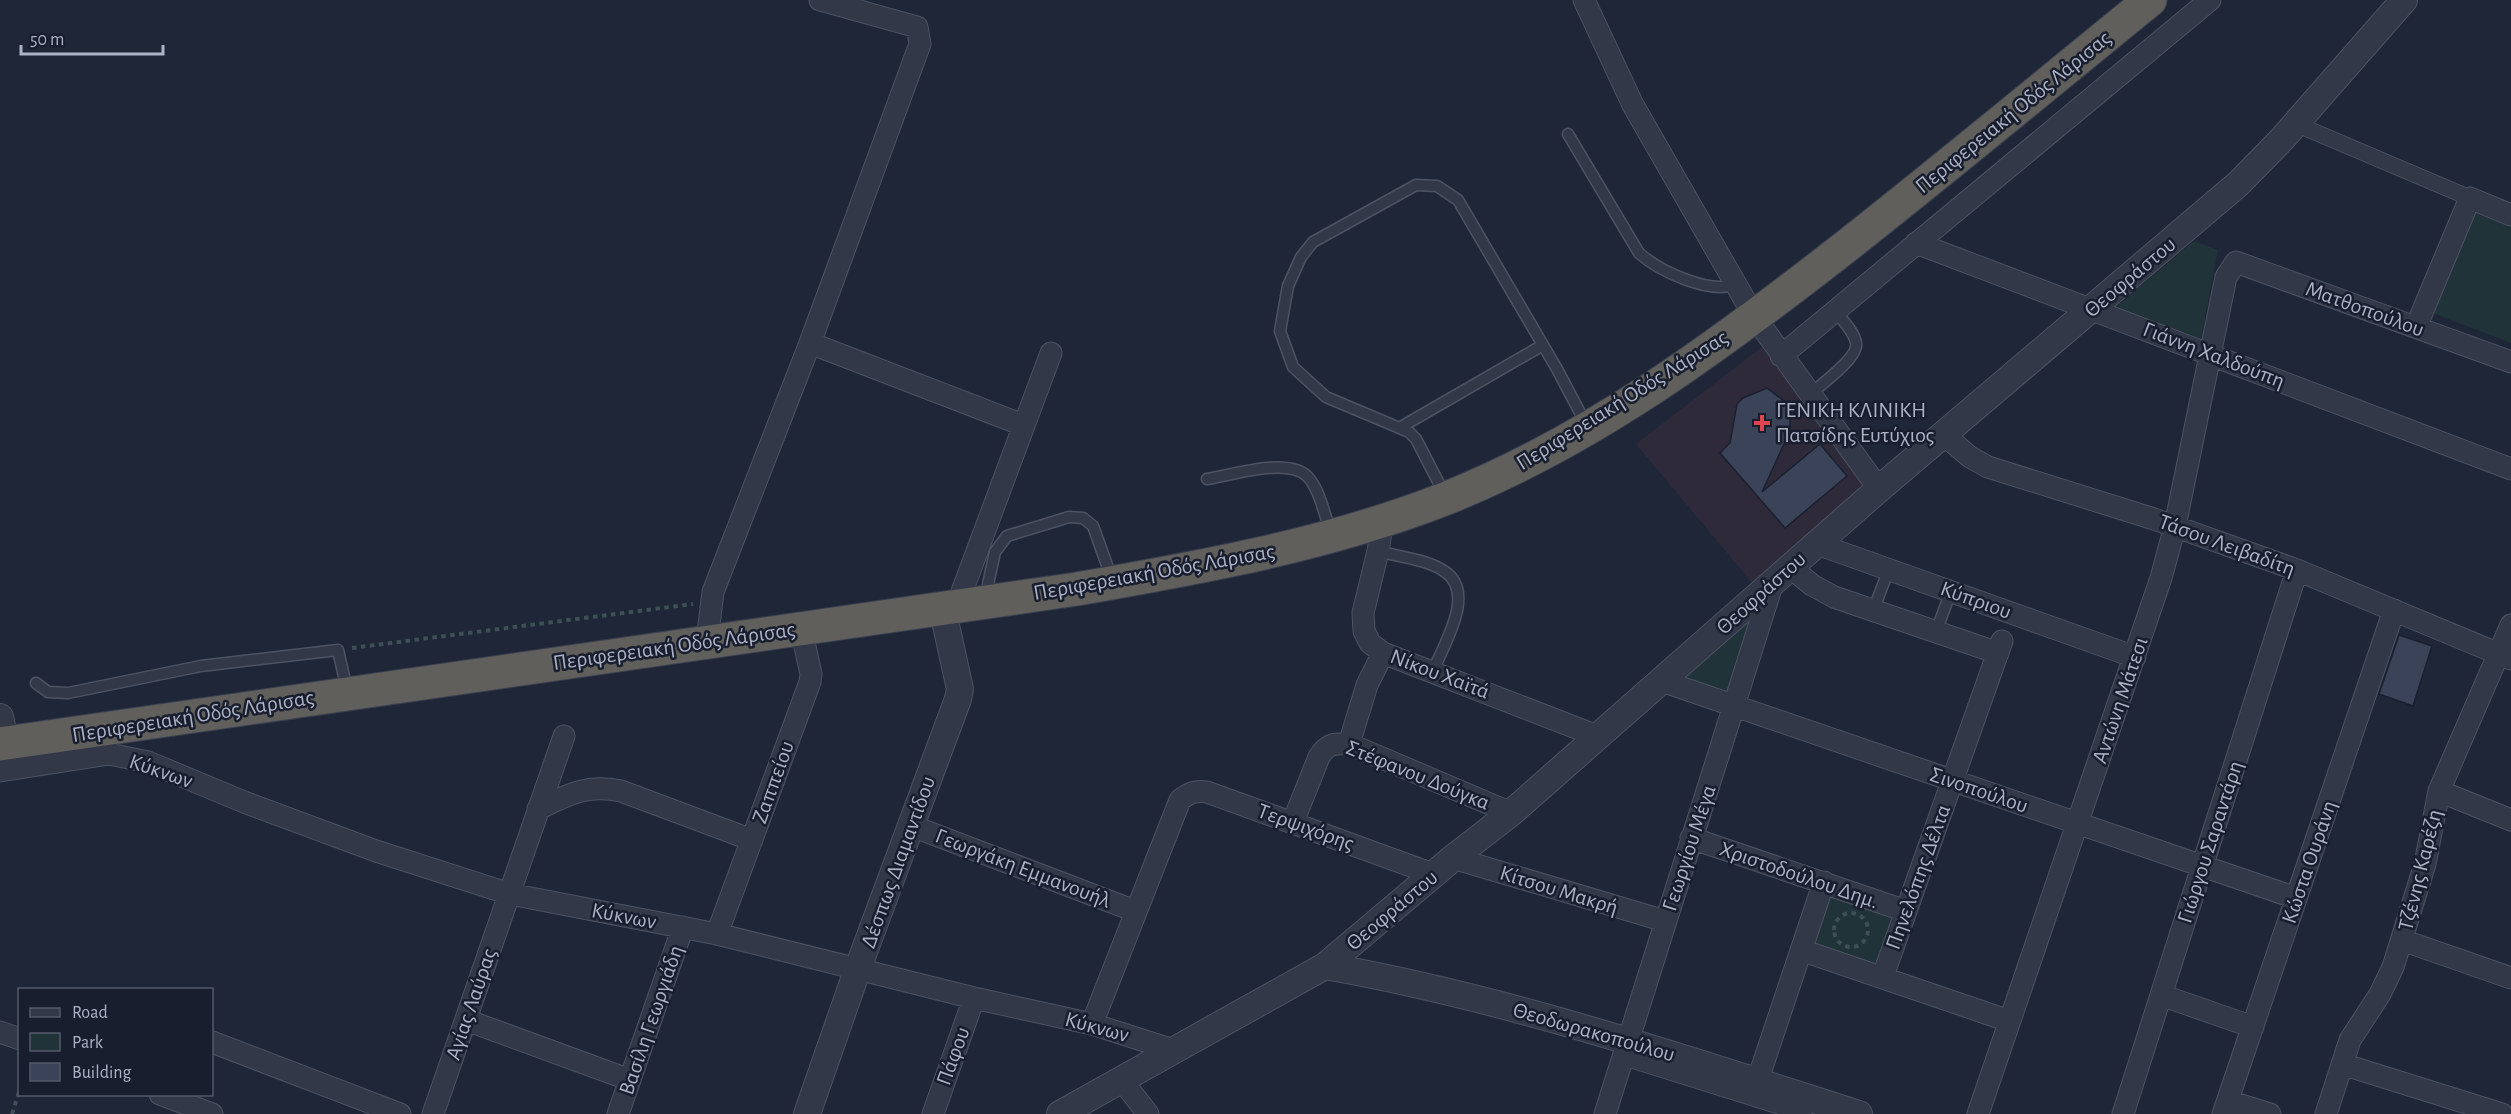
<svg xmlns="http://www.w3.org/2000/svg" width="2511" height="1114" viewBox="0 0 2511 1114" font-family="'Alegreya Sans',sans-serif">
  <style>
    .medical { fill: #2e2a39 }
    .green { fill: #203339 }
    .building { fill: #3a4358; stroke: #1a202f; stroke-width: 1.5 }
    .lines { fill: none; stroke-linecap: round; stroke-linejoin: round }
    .service-casing { stroke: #4d5363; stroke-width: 13 }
    .pedestrian-casing { stroke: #4d5363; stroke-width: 17 }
    .minor-casing { stroke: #4d5363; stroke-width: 23 }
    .tertiary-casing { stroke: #4d5363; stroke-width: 28 }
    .trunk-casing { stroke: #3a4050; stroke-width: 35 }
    .path { stroke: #3e5056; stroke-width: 4; stroke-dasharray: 4.5 4.5; stroke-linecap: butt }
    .service { stroke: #323848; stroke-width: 10 }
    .pedestrian { stroke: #323848; stroke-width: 15 }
    .minor { stroke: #323848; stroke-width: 21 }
    .tertiary { stroke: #323848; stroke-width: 26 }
    .trunk { stroke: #605f5c; stroke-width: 33 }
    .health-dot { fill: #e0444e; stroke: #181e2d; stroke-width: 2 }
    .labels { text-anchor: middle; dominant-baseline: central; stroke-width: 5; stroke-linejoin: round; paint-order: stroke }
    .street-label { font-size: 22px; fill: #acb2c5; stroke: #181e2d }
    .poi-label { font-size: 22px; fill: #acb2c5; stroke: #181e2d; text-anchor: start }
  </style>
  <rect width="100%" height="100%" fill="#1e2638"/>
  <path class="medical" d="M1763 346 1870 486 1754 585 1636 444Z"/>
  <path class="green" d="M2473 208 2511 224V343L2430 312Z
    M2194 241 2218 250 2201 338 2115 308Z
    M1748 618 1751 619 1725 700 1678 682Z
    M1826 895 1892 917 1874 969 1808 947Z"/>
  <path class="building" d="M1767 388 1784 401 1790 416V431L1762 492 1820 444 1847 476 1785 528 1720 453 1730 443 1737 404 1743 398Z
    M2399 635 2432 646 2413 706 2379 694Z"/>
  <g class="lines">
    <g class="service-casing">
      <path id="service" d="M1568 134 1639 253C1659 271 1710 295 1736 284
        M1809 395C1821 385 1859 357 1856 343 1854 331 1842 320 1835 311
        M1401 427 1543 345
        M1207 479C1232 475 1287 457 1307 476 1320 489 1324 515 1331 532
        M1445 495 1416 439 1409 432 1326 397 1293 367 1280 331 1288 286 1301 257 1313 242 1416 185 1437 186 1458 200 1557 369 1586 424
        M1378 551C1399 557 1426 559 1444 571 1477 592 1444 644 1433 671
        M985 598 995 552 1007 536 1069 517 1083 518 1093 526 1112 579
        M1873 611 1889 569
        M1936 632 1951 591
        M36 683 48 692 68 693 201 666 338 650 347 690"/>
    </g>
    <g class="pedestrian-casing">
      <path id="pedestrian" d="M2296 124 2470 198
        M1622 1057 1804 1114"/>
    </g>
    <g class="minor-casing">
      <path id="minor" d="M1584 0 1633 105 1754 316 1879 489
        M1916 243 2511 469
        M2416 327 2470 198 2511 215
        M810 343 1023 425
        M1781 356 2210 0
        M1944 435 1970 457 1988 467 2154 519 2297 570 2511 659
        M1383 520 1378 551 1363 613 1364 631 1370 643 1383 653 1597 736
        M1817 544 2135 657
        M1790 567 1812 585 1834 597 1998 653
        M957 605 1051 353
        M707 641 713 592 810 343 920 44 917 27 820 0
        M1662 681 2296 898
        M1349 744 1367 685 1383 653
        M0 771 109 754 148 762 244 802 376 851 510 894 717 934 974 998 1092 1024 1173 1050
        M2439 791 2511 820
        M538 809C570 794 586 784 621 791L752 840
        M1293 822 1319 757C1327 744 1334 743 1349 744L1511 813
        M912 826 1135 911
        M1691 838 1906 911
        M1453 858 1665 921
        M717 934 810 682 811 674 801 628
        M2402 940 2511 978
        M1801 950 2009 1021
        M1883 976 2002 641
        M2161 995 2253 1027
        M466 1020 630 1080
        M1092 1024 1180 800C1189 793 1195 790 1207 792L1433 874
        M0 1032 20 1039
        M212 1042 400 1114
        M2342 1064 2502 1114
        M1121 1079 1148 1114
        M1757 1082 1824 882
        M160 1094 212 1114
        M2228 1101 2270 1114
        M433 1114 564 736
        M618 1114 683 927
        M933 1114 974 998
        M1605 1114 1773 582
        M1978 1114 2161 578 2175 526 2226 277 2236 262 2511 362
        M2123 1114 2297 570
        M2223 1114 2394 610
        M2326 1114 2350 1040 2380 994 2393 967 2425 864 2439 791 2511 625"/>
    </g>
    <g class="tertiary-casing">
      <path id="tertiary" d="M0 717 6 743
        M1325 966C1507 998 1683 1058 1859 1114
        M807 1114 858 968 958 699 960 689 942 607
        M1060 1114 1325 966 1453 858 1511 813 1879 489 2238 184 2283 138 2404 0"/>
    </g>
    <g class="trunk-casing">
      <path id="trunk" d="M0 744 1077 589C1202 567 1328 545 1447 498 1592 440 1721 344 1844 248 1947 167 2048 83 2150 0"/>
    </g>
    <path class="path" d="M352 648 693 604
      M1834 930a17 17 0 1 1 34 0a17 17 0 1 1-34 0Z
      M12 1114 20 1089"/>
    <use href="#service" class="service"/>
    <use href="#pedestrian" class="pedestrian"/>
    <use href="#minor" class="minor"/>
    <use href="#tertiary" class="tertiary"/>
    <use href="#trunk" class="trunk"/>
  </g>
  <path class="health-dot" d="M1759 414h6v6h6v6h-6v6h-6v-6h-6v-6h6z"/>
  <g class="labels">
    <g class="street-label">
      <text transform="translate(2013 112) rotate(-39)">Περιφερειακή Οδός Λάρισας</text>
      <text transform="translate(2130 277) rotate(-40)">Θεοφράστου</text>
      <text transform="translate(2365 309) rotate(20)">Ματθοπούλου</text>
      <text transform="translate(2214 355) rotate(21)">Γιάννη Χαλδούπη</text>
      <text transform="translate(1622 400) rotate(-32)">Περιφερειακή Οδός Λάρισας</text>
      <text transform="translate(2227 545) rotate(20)">Τάσου Λειβαδίτη</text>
      <text transform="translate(1154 572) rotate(-10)">Περιφερειακή Οδός Λάρισας</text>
      <text transform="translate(1761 593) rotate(-42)">Θεοφράστου</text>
      <text transform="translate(1976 600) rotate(20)">Κύπριου</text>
      <text transform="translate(674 646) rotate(-8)">Περιφερειακή Οδός Λάρισας</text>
      <text transform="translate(1440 674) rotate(21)">Νίκου Χαϊτά</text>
      <text transform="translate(2120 700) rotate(-71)">Αντώνη Μάτεσι</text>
      <text transform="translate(193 716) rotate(-9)">Περιφερειακή Οδός Λάρισας</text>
      <text transform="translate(161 771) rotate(19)">Κύκνων</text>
      <text transform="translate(1418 775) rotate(22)">Στέφανου Δούγκα</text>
      <text transform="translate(773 782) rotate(-70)">Ζαππείου</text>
      <text transform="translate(1979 790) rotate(19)">Σινοπούλου</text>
      <text transform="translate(1306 827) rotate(20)">Τερψιχόρης</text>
      <text transform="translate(2210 842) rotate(-72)">Γιώργου Σαραντάρη</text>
      <text transform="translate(1689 848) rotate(-72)">Γεωργίου Μέγα</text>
      <text transform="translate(898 862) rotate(-70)">Δέσπως Διαμαντίδου</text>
      <text transform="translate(2309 862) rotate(-71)">Κώστα Ουράνη</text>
      <text transform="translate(1023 868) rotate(21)">Γεωργάκη Εμμανουήλ</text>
      <text transform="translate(2420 870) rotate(-76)">Τζένης Καρέζη</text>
      <text transform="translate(1799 875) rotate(19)">Χριστοδούλου Δημ.</text>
      <text transform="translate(1918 877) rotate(-70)">Πηνελόπης Δέλτα</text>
      <text transform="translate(1559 890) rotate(17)">Κίτσου Μακρή</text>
      <text transform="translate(1392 910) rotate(-40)">Θεοφράστου</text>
      <text transform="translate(624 916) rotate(11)">Κύκνων</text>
      <text transform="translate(471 1004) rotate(-71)">Αγίας Λαύρας</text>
      <text transform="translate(651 1020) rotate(-71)">Βασίλη Γεωργιάδη</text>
      <text transform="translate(1097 1027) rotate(15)">Κύκνων</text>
      <text transform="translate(1594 1032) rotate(16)">Θεοδωρακοπούλου</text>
      <text transform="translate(953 1056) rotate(-70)">Πάφου</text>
    </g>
    <g class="poi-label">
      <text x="1776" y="410">ΓΕΝΙΚΗ ΚΛΙΝΙΚΗ<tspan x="1776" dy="25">Πατσίδης Ευτύχιος</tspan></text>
    </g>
  </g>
  <rect x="18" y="988" width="195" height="108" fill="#181e2d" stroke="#53596a" stroke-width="1.5"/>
  <rect x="30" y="1008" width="30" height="9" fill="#323848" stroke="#53596a" stroke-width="1.5"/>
  <text x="72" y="1018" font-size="18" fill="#acb2c5">Road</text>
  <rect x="30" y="1033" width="30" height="18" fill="#203339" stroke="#53596a" stroke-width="1.5"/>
  <text x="72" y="1048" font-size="18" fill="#acb2c5">Park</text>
  <rect x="30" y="1063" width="30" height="18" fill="#3a4358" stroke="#53596a" stroke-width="1.5"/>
  <text x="72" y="1078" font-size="18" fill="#acb2c5">Building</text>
  <path d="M21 45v9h142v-9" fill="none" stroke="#acb2c5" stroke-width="3"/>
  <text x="30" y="45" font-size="18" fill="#acb2c5" stroke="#181e2d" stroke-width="4.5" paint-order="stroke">50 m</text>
</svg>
